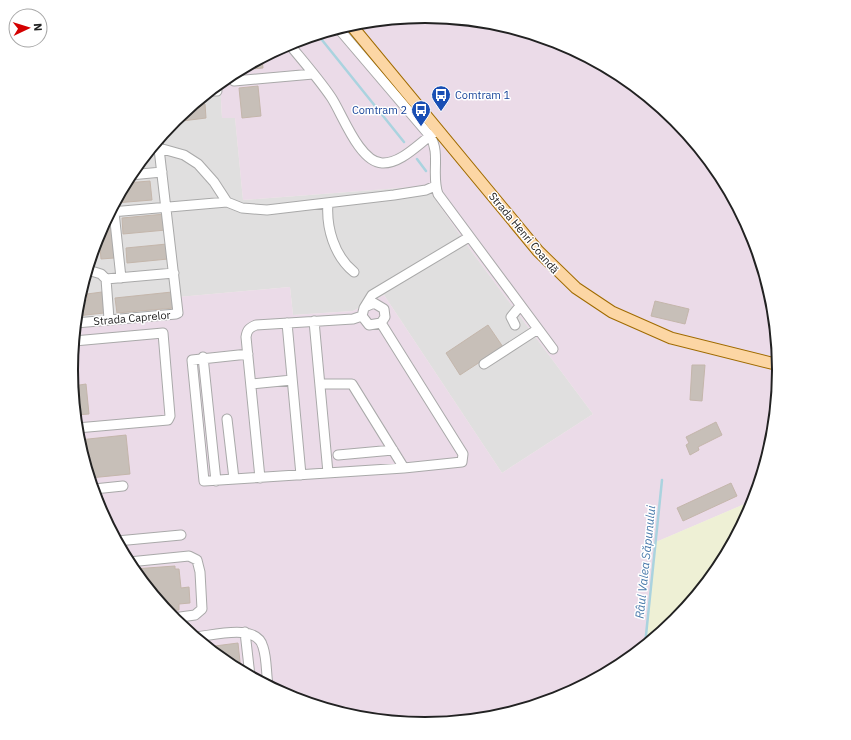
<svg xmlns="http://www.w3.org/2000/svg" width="851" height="740" viewBox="0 0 851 740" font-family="'IBM Plex Sans',sans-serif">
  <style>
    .residential { fill: #e0dfdf }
    .industrial { fill: #ebdbe8 }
    .farmland { fill: #eef0d5 }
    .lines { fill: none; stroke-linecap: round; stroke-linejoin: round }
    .stream { stroke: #aad3df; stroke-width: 2.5 }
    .building { fill: #c7bfb8; stroke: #c4b6ab }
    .minor-casing { stroke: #a9a9a9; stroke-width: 11 }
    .major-casing { stroke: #a06b00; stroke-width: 13 }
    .minor { stroke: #fff; stroke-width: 9 }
    .major { stroke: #fcd6a4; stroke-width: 11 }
    .labels { text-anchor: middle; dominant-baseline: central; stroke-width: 3; stroke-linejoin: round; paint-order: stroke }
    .transit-label { font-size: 11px; fill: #164399; stroke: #fff; text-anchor: start }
    .street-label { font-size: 11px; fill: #222; stroke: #fff }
    .water-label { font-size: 12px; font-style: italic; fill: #4a7aab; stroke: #fff }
    .rim { fill: none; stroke: #222; stroke-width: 2 }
  </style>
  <rect width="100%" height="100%" fill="#f2efe9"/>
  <path class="residential" d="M220 83 222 118 235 117 243 200 426 186 472 252 593 414 502 473 384 295 353 311 293 315 290 287 179 297 180 313 76 322 78 301 99 234 131 173 175 120Z"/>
  <path class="industrial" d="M426 16 495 23 561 43 622 76 676 120 720 174 753 235 773 301 779 370 773 439 754 500 656 542 646 645 622 664 561 697 494 717 425 724 356 717 290 697 229 664 175 620 131 566 98 505 78 439 72 370 76 322 179 313 178 297 290 287 293 315 353 311 384 295 502 473 593 414 472 252 426 186 243 200 235 118H222L220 83 229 76 290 43 357 23Z"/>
  <path class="farmland" d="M754 500 720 567 676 620 646 645 656 542Z"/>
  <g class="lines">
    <path class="stream" d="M318 35 404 142
      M417 159 426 171
      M645 645 662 480"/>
  </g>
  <path class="building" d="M262 58 263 68 240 70Z
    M258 86 261 116 242 118 239 88Z
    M205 104 206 118 174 122 193 105Z
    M150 181 152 200 115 203 126 183Z
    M165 214 166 230 123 234 122 218Z
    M108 216H111L114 258 101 259 99 234Z
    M167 244 168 259 127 263 126 248Z
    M102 292 104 313 77 316 78 301 88 300 87 294Z
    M172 292 174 308 117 313 115 298Z
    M655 301 689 309 685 324 651 316Z
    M488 325 503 347 460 375 446 353Z
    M692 365H705L702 401 690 400Z
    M86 384 89 414 76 415 73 386Z
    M716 422 722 435 698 447 699 450 690 455 686 445 689 443 686 437Z
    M126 435 130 474 90 478 79 440Z
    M731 483 737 496 683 521 677 508Z
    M175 566V569H179L181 588 189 587 190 603 179 604V610L167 611 133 569Z
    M238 643 241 671 229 664 207 647Z"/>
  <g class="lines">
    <g class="minor-casing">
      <path id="minor" d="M338 28 430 136C441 153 431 175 438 194L553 349
        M289 44C303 61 318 78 331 97 342 113 359 162 382 163 401 164 419 143 434 133
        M234 81 313 74
        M210 91H217
        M159 148 184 155 198 164 214 182 227 202 242 208 267 210 394 195 426 190 435 186
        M130 175 162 172
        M328 203C326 227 334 256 354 272
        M111 212 227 202
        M114 212 121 278
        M88 270 101 274 106 279 174 273
        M106 279 109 319
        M367 306 374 303 384 309 385 317 381 323 369 325 362 316 364 308 372 295 469 237
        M314 321 328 473
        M76 323 176 314 178 313 158 140
        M287 323 301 475
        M515 325 511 317 520 306
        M74 341 163 333 170 416 168 420 77 428
        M248 354 192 360 204 481 404 468 462 462 463 454 381 323
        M203 357 216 481
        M484 364 538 329
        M251 384 292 380
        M320 384H352L404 468
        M227 419 234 479
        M338 455 393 450
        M260 478 246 337C247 330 249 328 256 325L353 319 362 316
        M94 489 123 486
        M117 541 181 535
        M129 562 189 556 197 560 200 572 202 609 195 615 173 618
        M245 632 250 676
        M196 637C215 635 257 623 263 647 267 659 266 673 268 685"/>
    </g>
    <g class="major-casing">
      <path id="major" d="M351 25 538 251 576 288 612 312 671 338 779 365"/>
    </g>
    <use href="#minor" class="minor"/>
    <use href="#major" class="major"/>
  </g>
  <defs>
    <g id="bus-pin" transform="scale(1)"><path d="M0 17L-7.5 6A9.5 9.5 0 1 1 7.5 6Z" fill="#1a4fb4" stroke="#fff"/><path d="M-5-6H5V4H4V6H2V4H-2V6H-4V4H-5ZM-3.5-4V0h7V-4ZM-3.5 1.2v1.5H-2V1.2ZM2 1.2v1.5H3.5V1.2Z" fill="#fff"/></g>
  </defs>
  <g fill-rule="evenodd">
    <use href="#bus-pin" x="441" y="95"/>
    <use href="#bus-pin" x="421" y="110"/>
  </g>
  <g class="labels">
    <g class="transit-label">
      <text x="455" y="95">Comtram 1</text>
      <text x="407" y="110" text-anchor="end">Comtram 2</text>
    </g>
    <g class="street-label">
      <text transform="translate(524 233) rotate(50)">Strada Henri Coandă</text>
      <text transform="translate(132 318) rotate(-5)">Strada Caprelor</text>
    </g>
    <g class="water-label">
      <text transform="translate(645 562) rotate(-84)">Râul Valea Săpunului</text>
    </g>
  </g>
  <path d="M0 0H851V740H0ZM78 370a347 347 0 1 1 694 0a347 347 0 1 1-694 0Z" fill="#fff" fill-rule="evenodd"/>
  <path class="rim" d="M78 370a347 347 0 1 1 694 0a347 347 0 1 1-694 0Z"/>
  <g transform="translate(28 28) rotate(86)"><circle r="19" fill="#ffffff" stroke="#a7a7a7"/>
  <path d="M0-3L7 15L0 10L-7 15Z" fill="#d40000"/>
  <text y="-6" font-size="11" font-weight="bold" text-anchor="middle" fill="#222222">N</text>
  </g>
</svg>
